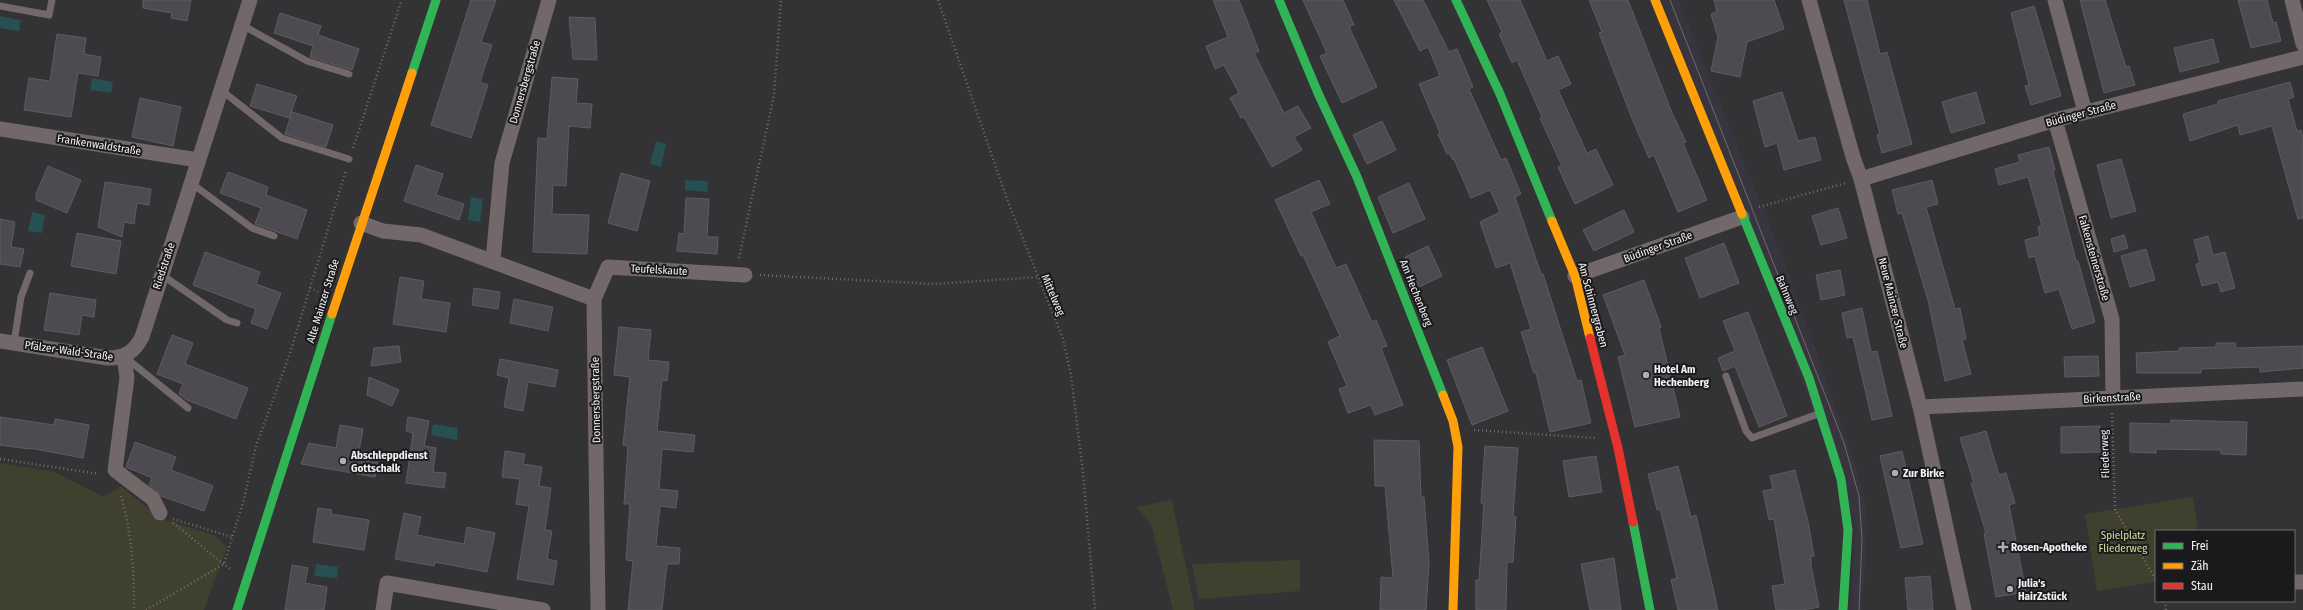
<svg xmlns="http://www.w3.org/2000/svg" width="2303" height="610" viewBox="0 0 2303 610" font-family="'Fira Sans Condensed',sans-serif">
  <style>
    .built { fill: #39353f }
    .green { fill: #3f412e }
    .water { fill: #265052 }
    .building { fill: #4d4b51; stroke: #5e5c5f }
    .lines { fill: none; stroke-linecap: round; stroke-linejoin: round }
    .path { stroke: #726c6d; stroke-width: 2.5; stroke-dasharray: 1 3; stroke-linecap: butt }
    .lane { stroke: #72686a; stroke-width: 7 }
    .street { stroke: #72686a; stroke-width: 15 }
    .fast { stroke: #30b455; stroke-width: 9 }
    .slow { stroke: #ff9f0a; stroke-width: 9 }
    .jam { stroke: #e5322d; stroke-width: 9 }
    .tram { stroke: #6e696b; stroke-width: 1 }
    .poi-dot { fill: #afaeb1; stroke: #1a191b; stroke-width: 1.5 }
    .labels { text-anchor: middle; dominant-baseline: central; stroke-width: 4; stroke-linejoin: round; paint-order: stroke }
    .street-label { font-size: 11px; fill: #f2f1f4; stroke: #1a191b }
    .poi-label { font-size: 11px; font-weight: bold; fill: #f2f1f4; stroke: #1a191b; text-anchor: start }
    .park-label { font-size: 11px; fill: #dadfa1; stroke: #1a191b }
  </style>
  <rect width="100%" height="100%" fill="#333234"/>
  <path class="built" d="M1662 0H1679L1786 266 1849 444 1864 496 1868 530 1862 610H1851L1855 526Z"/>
  <path class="green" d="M0 463 55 472 104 497 121 486 158 517 215 536 227 547 204 610H0Z
    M2193 497 2198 531H2156V582L2097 591 2085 514Z
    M1172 500 1195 610H1173L1151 524 1136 507Z
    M1300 560V591L1199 599 1192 564Z"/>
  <path class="water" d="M0 16 21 20 19 31 0 28Z
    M92 78 113 82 111 93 90 90Z
    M656 141 666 144 661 167 650 164Z
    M685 180 708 181 707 192 685 190Z
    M471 197 483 199 480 222 468 220Z
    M32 212 45 215 42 233 28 231Z
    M433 424 458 428 457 440 431 435Z
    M316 564 338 567 337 578 314 576Z"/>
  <path class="building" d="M143 0H191L187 21 171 18 172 13 143 8Z
    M471 0H496L481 42 492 45 480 82 488 85 471 138 431 125Z
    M1213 0H1239L1259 51 1254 53 1284 113 1298 106 1311 128 1294 137 1302 150 1272 167 1244 117 1241 118 1230 98 1239 93 1224 65 1215 69 1206 46 1228 37Z
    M1303 0H1343L1354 25 1349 27 1377 87 1342 103 1320 56 1327 53Z
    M1394 0H1423L1449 52 1457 49 1473 87 1469 89 1486 127 1501 160 1506 158 1521 194 1515 197 1541 274H1543L1577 381 1581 380 1591 423 1550 432 1536 373H1534L1521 332 1531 329 1510 263 1496 268 1480 222 1500 212 1490 190 1471 198 1454 159 1453 160 1449 153 1447 154 1438 134 1440 133 1419 84 1440 76 1428 47 1420 51Z
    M1487 0H1520L1547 61 1558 56 1571 84 1558 90 1587 153 1596 149 1613 185 1575 204 1558 167 1562 166 1540 118 1542 117 1517 60 1512 63 1499 34 1502 32Z
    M1589 0H1628L1672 113 1686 142 1683 143 1707 200 1678 212 1654 155 1649 158 1633 121 1599 33 1602 32Z
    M1714 0H1774L1784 29 1747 42 1740 77 1711 71 1718 37 1711 14 1717 12Z
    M1844 0H1867L1880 54 1887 52 1912 144 1882 153 1877 135 1880 134Z
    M2080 0H2105L2126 67 2129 66 2135 85 2104 93Z
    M2238 0H2267L2273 23 2276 22 2281 41 2251 48Z
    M2034 6 2061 96 2031 105 2025 86 2029 85 2011 13Z
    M280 13 321 26 318 35 359 49 352 70 310 57 313 46 274 33Z
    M569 17 595 18 597 60 573 59Z
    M57 34 86 38 84 54 101 57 98 76 78 73 71 117 24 110 29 78 50 81Z
    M2213 39 2219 62 2180 72 2174 48Z
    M552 77 578 79 576 103 592 104 590 128 569 126 566 186 553 185 552 214 589 215 587 254 533 252 538 138 547 139Z
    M2290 82 2294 97 2288 99 2297 131 2301 130 2303 139V218L2298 219 2272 126 2240 135 2238 125 2190 141 2183 114 2218 104V101Z
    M257 84 297 96 289 118 250 106Z
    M1782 92 1798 141 1815 137 1821 160 1784 170 1777 143 1765 147 1753 101Z
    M1976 92 1985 123 1951 133 1942 102Z
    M140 98 181 107 173 146 132 137Z
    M292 112 333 125 326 147 285 134Z
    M1382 121 1396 150 1367 164 1353 135Z
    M2049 147 2055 170 2053 171 2076 261H2078L2095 322 2072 329 2059 289 2045 293 2035 256 2029 258 2025 240 2040 236 2038 227 2042 226 2028 177 1999 185 1995 169 2020 162 2018 155Z
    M2121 159 2136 211 2111 218 2097 165Z
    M416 165 443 174 436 195 464 204 459 220 404 201Z
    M48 166 81 180 67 213 36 200V194Z
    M228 172 268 187 266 195 307 210 297 239 255 224 261 208 220 193Z
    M621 173 650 181 637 231 608 223Z
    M1319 180 1330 204 1311 212 1336 268 1346 264 1372 322 1376 320 1387 346 1381 348 1403 405 1375 415 1371 405 1348 413 1339 389 1347 386 1328 342 1340 336 1303 255 1301 256 1275 200Z
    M1932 180 1938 204 1926 207 1955 309 1960 308 1966 339 1962 340 1971 374 1945 381 1928 300 1902 213 1898 214 1892 190Z
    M105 182 151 189 149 205 137 203 134 224 124 222 122 237 98 227Z
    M1409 183 1425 219 1393 233 1378 197Z
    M686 198 709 199 707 237H718L717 254 677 251 679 233 684 234Z
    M1838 208 1847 238 1821 245 1812 216Z
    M1624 210 1634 232 1594 251 1583 230Z
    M0 219 15 222 11 247 24 249 20 267 0 264Z
    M77 233 121 241 116 274 71 266Z
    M2124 235 2128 248 2114 252 2111 239Z
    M2208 236 2213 255 2225 252 2235 288 2221 292 2218 282 2202 286 2196 264 2200 263 2194 240Z
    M1724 243 1739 283 1700 298 1685 258Z
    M1428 246 1442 276 1419 287 1405 257Z
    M2146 249 2155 280 2130 287 2121 256Z
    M205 252 260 272 256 284 281 293 267 329 251 323 256 309 193 285Z
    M1840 270 1845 295 1821 300 1816 275Z
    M400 277 424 281 421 299 450 303 446 332 393 324Z
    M1644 280 1661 327 1659 328 1680 417 1635 427 1618 357 1625 355 1603 295Z
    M474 288 500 292 498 309 472 305Z
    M50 293 96 300 94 317 82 315 79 335 44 330Z
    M514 299 553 307 548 331 510 323Z
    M1862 308 1871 352 1877 351 1892 416 1872 420 1853 337 1847 338 1842 313Z
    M1748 312 1787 416 1759 427 1735 366 1723 371 1718 358 1735 351 1723 321Z
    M619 327 651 330 648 360 669 362 667 381 662 380 657 431 695 435 693 452 662 449 659 489 678 491 676 508 660 506 656 546 680 548 679 564H667L662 610H628L633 561 626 560 630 504H624L628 446 623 445 630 377 614 375Z
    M172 335 193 343 185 364 248 388 236 419 187 400 179 394 183 384 157 374Z
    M2216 343H2235L2236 348 2303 346V368L2260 372V367L2201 369V373H2137L2136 353 2179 351V348L2216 347Z
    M399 346 401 362 371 366 374 348Z
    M1482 347 1508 411 1472 425 1447 360Z
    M2098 356 2099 376 2065 377 2064 357Z
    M500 359 558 370 555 387 528 382 523 411 504 407 509 378 497 375Z
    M369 377 399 390 392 406 367 395Z
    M0 417 54 425 55 419 89 425 83 458 29 448V449L0 445Z
    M408 417 429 421 424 446 436 448 433 472 446 473 444 488 406 483 413 433 406 431Z
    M2171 420 2247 422 2246 455 2221 454V450L2156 449V453L2130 452V423L2171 424Z
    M340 425 363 429 359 451 379 454 375 477 301 464 309 443 336 448Z
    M2100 426 2101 452 2061 453V427Z
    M1986 431 1999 475 2006 473 2015 503 2009 505 2026 592 1996 597 1984 533H1986L1971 483H1974L1960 438Z
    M1374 440 1419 441 1421 497H1424L1429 563 1426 610H1380L1381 577 1393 578 1385 486H1375Z
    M135 442 176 457 171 470 213 486 204 511 161 496 149 485 152 478 126 467Z
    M1485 446 1518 448 1513 516 1516 517 1513 562H1507L1506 610H1476V580H1479L1484 503H1481Z
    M505 451 525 454 523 464 542 467 539 486 551 488 545 530 552 531 547 559 557 561 553 585 517 579 529 506 516 504 520 479 502 477Z
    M1902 451 1923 544 1901 548 1880 456Z
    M1596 456 1602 492 1569 497 1563 461Z
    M1678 466 1691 517 1696 515 1718 610H1678L1671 580 1677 578 1660 509 1657 510 1648 474Z
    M1795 470 1808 522 1814 556H1811V565L1819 607 1803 610H1776L1772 586 1785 584 1774 519 1769 520 1763 491 1773 489 1770 476Z
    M318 508 332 510 331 514 369 520 364 550 313 542Z
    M404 513 421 517 417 535 464 544 467 527 495 533 487 572 435 562 434 566 395 559Z
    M1614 558 1621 610H1590L1581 564Z
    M292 565 308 568 305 583 327 587 324 610H285Z
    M1930 576 1933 610H1908L1905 578Z"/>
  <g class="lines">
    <path class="path" d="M938 0 1007 199 1063 339 1071 375 1083 472 1095 610
      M353 148 401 2
      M1759 207 1846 183
      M739 258 774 95 781 0
      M760 275 935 284 1037 277
      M310 288 318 292
      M2112 413 2115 510 2156 580
      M1474 430 1597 438
      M0 459 99 474
      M121 496C132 534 134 571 134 610
      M173 519 232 537
      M173 523 230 569
      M2165 601 2166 610
      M146 610 224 564 244 499 256 446 290 353 346 170"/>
    <path class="lane" d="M0 6 49 15 52 0
      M242 25 307 61 349 74
      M221 90 282 138 349 159
      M191 183 252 228 274 236
      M162 275 227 320 237 323
      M14 343 21 297 30 273
      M126 358 188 408
      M1726 376 1746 431 1752 438 1818 414"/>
    <path class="street" d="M1809 0 1853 157 1861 179 1920 407 1964 610
      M2055 0 2085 112
      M2292 0 2303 44
      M2055 120 2112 319 2113 398
      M0 129 198 160
      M1861 179 2055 120 2303 57
      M361 223 383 231 421 235 594 299 598 610
      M493 260 502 163 549 0
      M1575 276 1742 217
      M594 299 608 267 745 275
      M0 341 108 358C125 358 134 352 142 337L250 0
      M124 356 127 378 115 470 153 499 160 513
      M1920 407 2303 389
      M2294 582H2303
      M383 610 387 583 543 610"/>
    <path class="fast" d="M1279 0 1318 93 1357 177 1443 395
      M1456 0 1500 94 1552 221
      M412 73 436 0
      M1742 214 1809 378 1841 479 1848 530 1843 610
      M1633 522 1650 610
      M237 610 332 314"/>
    <path class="slow" d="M1655 0 1742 214
      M1552 221 1575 276 1590 338
      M332 314 412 73
      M1443 395 1453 421 1458 447 1453 610"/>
    <path class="jam" d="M1590 338 1618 448 1633 522"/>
    <path class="tram" d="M1670 0 1844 443 1859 496 1862 539 1859 610"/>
  </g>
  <g class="poi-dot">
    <circle cx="1646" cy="375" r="4"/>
    <circle cx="343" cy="461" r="4"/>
    <circle cx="1895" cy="473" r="4"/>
    <path d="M2001 541h4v4h4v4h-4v4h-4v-4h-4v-4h4z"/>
    <circle cx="2010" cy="589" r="4"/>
  </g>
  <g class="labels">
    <g class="street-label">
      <text transform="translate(525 82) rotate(-74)">Donnersbergstraße</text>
      <text transform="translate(2081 114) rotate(-15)">Büdinger Straße</text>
      <text transform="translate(99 145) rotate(9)">Frankenwaldstraße</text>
      <text transform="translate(1658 247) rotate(-20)">Büdinger Straße</text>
      <text transform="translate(2094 258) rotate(74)">Falkensteinerstraße</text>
      <text transform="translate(164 266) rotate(-72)">Riedstraße</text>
      <text transform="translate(659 270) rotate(3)">Teufelskaute</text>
      <text transform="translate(1416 293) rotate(68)">Am Hechenberg</text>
      <text transform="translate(1053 295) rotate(67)">Mittelweg</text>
      <text transform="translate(1787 295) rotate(67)">Bahnweg</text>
      <text transform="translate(323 301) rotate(-73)">Alte Mainzer Straße</text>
      <text transform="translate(1893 303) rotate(76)">Neue Mainzer Straße</text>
      <text transform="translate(1593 305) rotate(75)">Am Schinnergraben</text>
      <text transform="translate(69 351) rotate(8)">Pfälzer-Wald-Straße</text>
      <text transform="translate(2112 398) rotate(-3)">Birkenstraße</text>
      <text transform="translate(596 400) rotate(-91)">Donnersbergstraße</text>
      <text transform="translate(2105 454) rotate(-92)">Fliederweg</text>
    </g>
    <g class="poi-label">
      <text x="1654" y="369">Hotel Am<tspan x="1654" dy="13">Hechenberg</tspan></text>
      <text x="351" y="455">Abschleppdienst<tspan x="351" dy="13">Gottschalk</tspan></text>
      <text x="1903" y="473">Zur Birke</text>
      <text x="2011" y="547">Rosen-Apotheke</text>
      <text x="2018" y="583">Julia‘s<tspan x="2018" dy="13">HairZstück</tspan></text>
    </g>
    <g class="park-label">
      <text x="2123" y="535">Spielplatz<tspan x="2123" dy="13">Fliederweg</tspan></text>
    </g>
  </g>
  <rect x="2155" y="530" width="140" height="72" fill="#1a191b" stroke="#706f72"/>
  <rect x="2163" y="543" width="20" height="6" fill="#30b455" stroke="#706f72"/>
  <text x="2191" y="550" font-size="12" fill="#f2f1f4">Frei</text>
  <rect x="2163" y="563" width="20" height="6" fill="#ff9f0a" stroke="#706f72"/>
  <text x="2191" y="570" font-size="12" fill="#f2f1f4">Zäh</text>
  <rect x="2163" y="583" width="20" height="6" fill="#e5322d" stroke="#706f72"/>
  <text x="2191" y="590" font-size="12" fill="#f2f1f4">Stau</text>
</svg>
